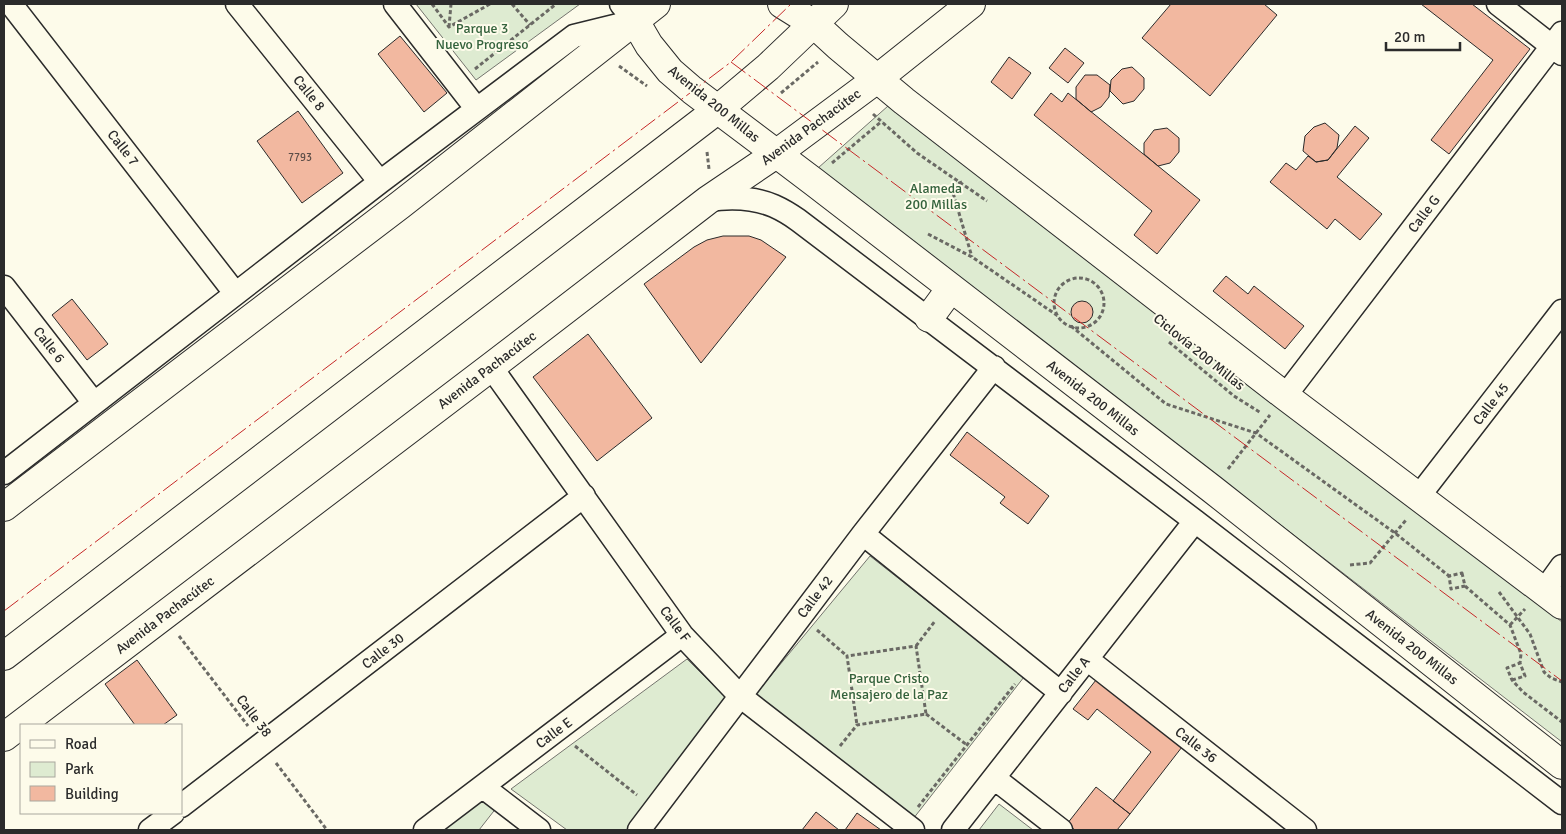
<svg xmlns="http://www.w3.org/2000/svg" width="1566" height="834" viewBox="0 0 1566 834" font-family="Signika,sans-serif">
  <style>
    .green { fill: #deebd1; stroke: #74746e }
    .building { fill: #f2b8a0; stroke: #2b2b2b }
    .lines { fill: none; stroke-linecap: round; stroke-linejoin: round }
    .street-casing { stroke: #2b2b2b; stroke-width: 25 }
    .secondary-casing { stroke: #2b2b2b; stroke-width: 30 }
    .primary-casing { stroke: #2b2b2b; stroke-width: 30 }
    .path { stroke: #6a6964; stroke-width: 3; stroke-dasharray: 4 2.5; stroke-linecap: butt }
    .street { stroke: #fdfbea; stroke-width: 22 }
    .secondary { stroke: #fdfbea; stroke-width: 28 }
    .primary { stroke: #fdfbea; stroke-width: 28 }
    .power { stroke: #c62828; stroke-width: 1; stroke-dasharray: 18 4 2.5 4; stroke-linecap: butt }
    .labels { text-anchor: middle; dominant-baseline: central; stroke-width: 4; stroke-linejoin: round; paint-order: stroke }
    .number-label { font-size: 11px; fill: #5d4e48 }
    .park-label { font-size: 14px; fill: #34623c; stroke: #fdfbea }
    .street-label { font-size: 14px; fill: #2b2b2b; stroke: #fdfbea }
  </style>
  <rect width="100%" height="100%" fill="#fdfbea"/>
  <path class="green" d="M416 4H580L476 80Z
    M888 106 963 154 1562 622V742L818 168Z
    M870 556 1024 677 913 819 754 696Z
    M687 659 728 700 629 830H567L511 789Z
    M485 795 497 807 479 830H440Z
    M999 804 1033 830H979Z"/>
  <path class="building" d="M1171 4H1264L1277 15 1210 96 1142 38Z
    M1421 4H1472L1530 49 1449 154 1431 140 1493 60Z
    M400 36 447 93 424 112 378 54Z
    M1065 48 1084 63 1068 83 1049 68Z
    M1009 57 1031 73 1012 99 991 82Z
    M1132 67 1144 78V89L1134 101 1123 104 1110 91 1111 80 1122 69Z
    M1085 75H1097L1110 85 1109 97 1101 107 1091 112 1076 99V87Z
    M1051 93 1062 102 1068 93 1200 200 1157 254 1134 235 1152 211 1034 115Z
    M298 111 343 173 302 203 257 141Z
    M1325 123 1339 135 1337 148 1328 160 1316 162 1303 151 1305 136 1314 127Z
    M1355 126 1369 138 1337 177 1382 214 1360 240 1335 219 1327 229 1270 182 1286 163 1296 170 1308 156 1316 162 1328 160Z
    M1167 128 1179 138V152L1170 163 1158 166 1144 154V143L1154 130Z
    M723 236H749L761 240 786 257 701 363 644 284 694 247 707 240Z
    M1226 276 1248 294 1254 286 1304 326 1285 349 1213 291Z
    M72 299 108 344 87 360 52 315Z
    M1071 312a11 11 0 1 1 22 0a11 11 0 1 1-22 0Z
    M588 334 652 418 597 461 533 377Z
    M967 432 1049 496 1028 524 1000 503 1005 497 950 455Z
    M137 660 177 715 163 725H135L105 684Z
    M1096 680 1182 747 1130 814 1113 801 1151 752 1097 709 1088 720 1073 709Z
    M1096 787 1130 814 1117 830H1075L1067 824Z
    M816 812 839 830H802Z
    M857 813 881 830H845Z"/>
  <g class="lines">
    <g class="street-casing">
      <path id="street" d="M11 4 235 293
        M237 4 380 182
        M395 4 476 108
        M1498 4 1562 54
        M708 200C730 197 753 197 774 206 783 210 791 215 798 220L1195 521 1562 803
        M4 287 94 403
        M491 367 682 635 740 696 913 830
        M1285 396 1562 33
        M4 473 380 182 574 36 635 21 621 4
        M1419 496 1562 311
        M863 534 1061 693
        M1544 591 1562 566
        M1087 659 1305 830
        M994 778 1061 830
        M483 787 539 830
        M181 806 584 496
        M150 830 173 813
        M425 830 682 635
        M639 830 863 534 994 367
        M953 830 1195 521"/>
    </g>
    <g class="secondary-casing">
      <path id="secondary" d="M782 4 814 24 838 46 904 101 1285 396 1562 605
        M635 21 649 45 670 71 692 90 814 182 1212 489 1562 765
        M929 318 951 288
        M4 737 491 367 708 200 776 154 877 79 971 4"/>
    </g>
    <g class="primary-casing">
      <path id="primary" d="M4 507 400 205 656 4
        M4 656 717 110 768 67 834 4"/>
    </g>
    <path class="path" d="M432 4 449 27 490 4
      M512 4 530 25
      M449 27 451 4
      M619 66 647 86
      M475 69 556 4
      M781 93 818 62
      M873 114 917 153 987 201
      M707 152 709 169
      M832 163 882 121
      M962 182 951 186 972 257
      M928 234 972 257 1058 316
      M1054 303a25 25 0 1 1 50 0a25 25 0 1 1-50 0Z
      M1071 326 1166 404 1256 433 1395 533 1449 576
      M1169 342 1234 396 1261 413
      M1228 469 1270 415
      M1350 565 1370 563 1406 520
      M1462 573 1465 586 1451 589 1449 576Z
      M1465 586 1510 625 1521 654 1520 663
      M1499 592 1530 634 1544 672 1551 678 1562 682
      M1510 625 1525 609
      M817 630 847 656
      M179 636 248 726
      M916 646 935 621
      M1512 680 1525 676 1520 663 1507 668 1512 680 1523 692 1562 722
      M926 714 967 745
      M575 746 637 795
      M840 746 857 725 926 714 916 646 847 656 857 725
      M276 763 327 830
      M918 807 1015 684"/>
    <use href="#street" class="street"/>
    <use href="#secondary" class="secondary"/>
    <use href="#primary" class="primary"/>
    <path class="power" d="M731 62 1562 681
      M4 611 731 62 791 4"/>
  </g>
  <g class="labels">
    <g class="number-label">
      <text x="300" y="157">7793</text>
    </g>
    <g class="park-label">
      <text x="482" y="28">Parque 3<tspan x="482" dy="16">Nuevo Progreso</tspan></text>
      <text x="936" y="188">Alameda<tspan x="936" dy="16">200 Millas</tspan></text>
      <text x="889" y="678">Parque Cristo<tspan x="889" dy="16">Mensajero de la Paz</tspan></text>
    </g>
    <g class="street-label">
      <text transform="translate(309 93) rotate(51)">Calle 8</text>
      <text transform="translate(714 104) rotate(39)">Avenida 200 Millas</text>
      <text transform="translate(811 127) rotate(-36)">Avenida Pachacútec</text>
      <text transform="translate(123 148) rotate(52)">Calle 7</text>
      <text transform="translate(1424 214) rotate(-53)">Calle G</text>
      <text transform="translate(49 345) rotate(52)">Calle 6</text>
      <text transform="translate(1199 352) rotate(39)">Ciclovía 200 Millas</text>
      <text transform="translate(487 370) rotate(-37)">Avenida Pachacútec</text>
      <text transform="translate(1093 398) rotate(38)">Avenida 200 Millas</text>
      <text transform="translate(1491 404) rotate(-52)">Calle 45</text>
      <text transform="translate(815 597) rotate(-53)">Calle 42</text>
      <text transform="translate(165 615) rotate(-37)">Avenida Pachacútec</text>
      <text transform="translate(675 624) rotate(53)">Calle F</text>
      <text transform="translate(1412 647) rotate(38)">Avenida 200 Millas</text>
      <text transform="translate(383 651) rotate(-38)">Calle 30</text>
      <text transform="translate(1074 675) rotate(-52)">Calle A</text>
      <text transform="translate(254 716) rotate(53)">Calle 38</text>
      <text transform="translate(554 733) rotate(-37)">Calle E</text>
      <text transform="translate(1196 745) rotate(38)">Calle 36</text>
    </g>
  </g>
  <rect width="1566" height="834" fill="none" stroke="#2b2b2b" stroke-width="10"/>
  <rect x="20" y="724" width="162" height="90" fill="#fdfbea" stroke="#a9a89e"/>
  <rect x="30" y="740" width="25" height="8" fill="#fdfbea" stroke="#a9a89e"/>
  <text x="65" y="749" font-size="15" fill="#2b2b2b">Road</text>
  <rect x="30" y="762" width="25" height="15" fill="#deebd1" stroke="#a9a89e"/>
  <text x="65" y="774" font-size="15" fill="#2b2b2b">Park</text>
  <rect x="30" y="786" width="25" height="15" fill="#f2b8a0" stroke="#a9a89e"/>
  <text x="65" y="799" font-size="15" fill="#2b2b2b">Building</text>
  <path d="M1386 42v8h74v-8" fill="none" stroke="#2b2b2b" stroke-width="2.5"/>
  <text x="1394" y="42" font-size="15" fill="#2b2b2b" stroke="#fdfbea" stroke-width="4" paint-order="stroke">20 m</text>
</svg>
